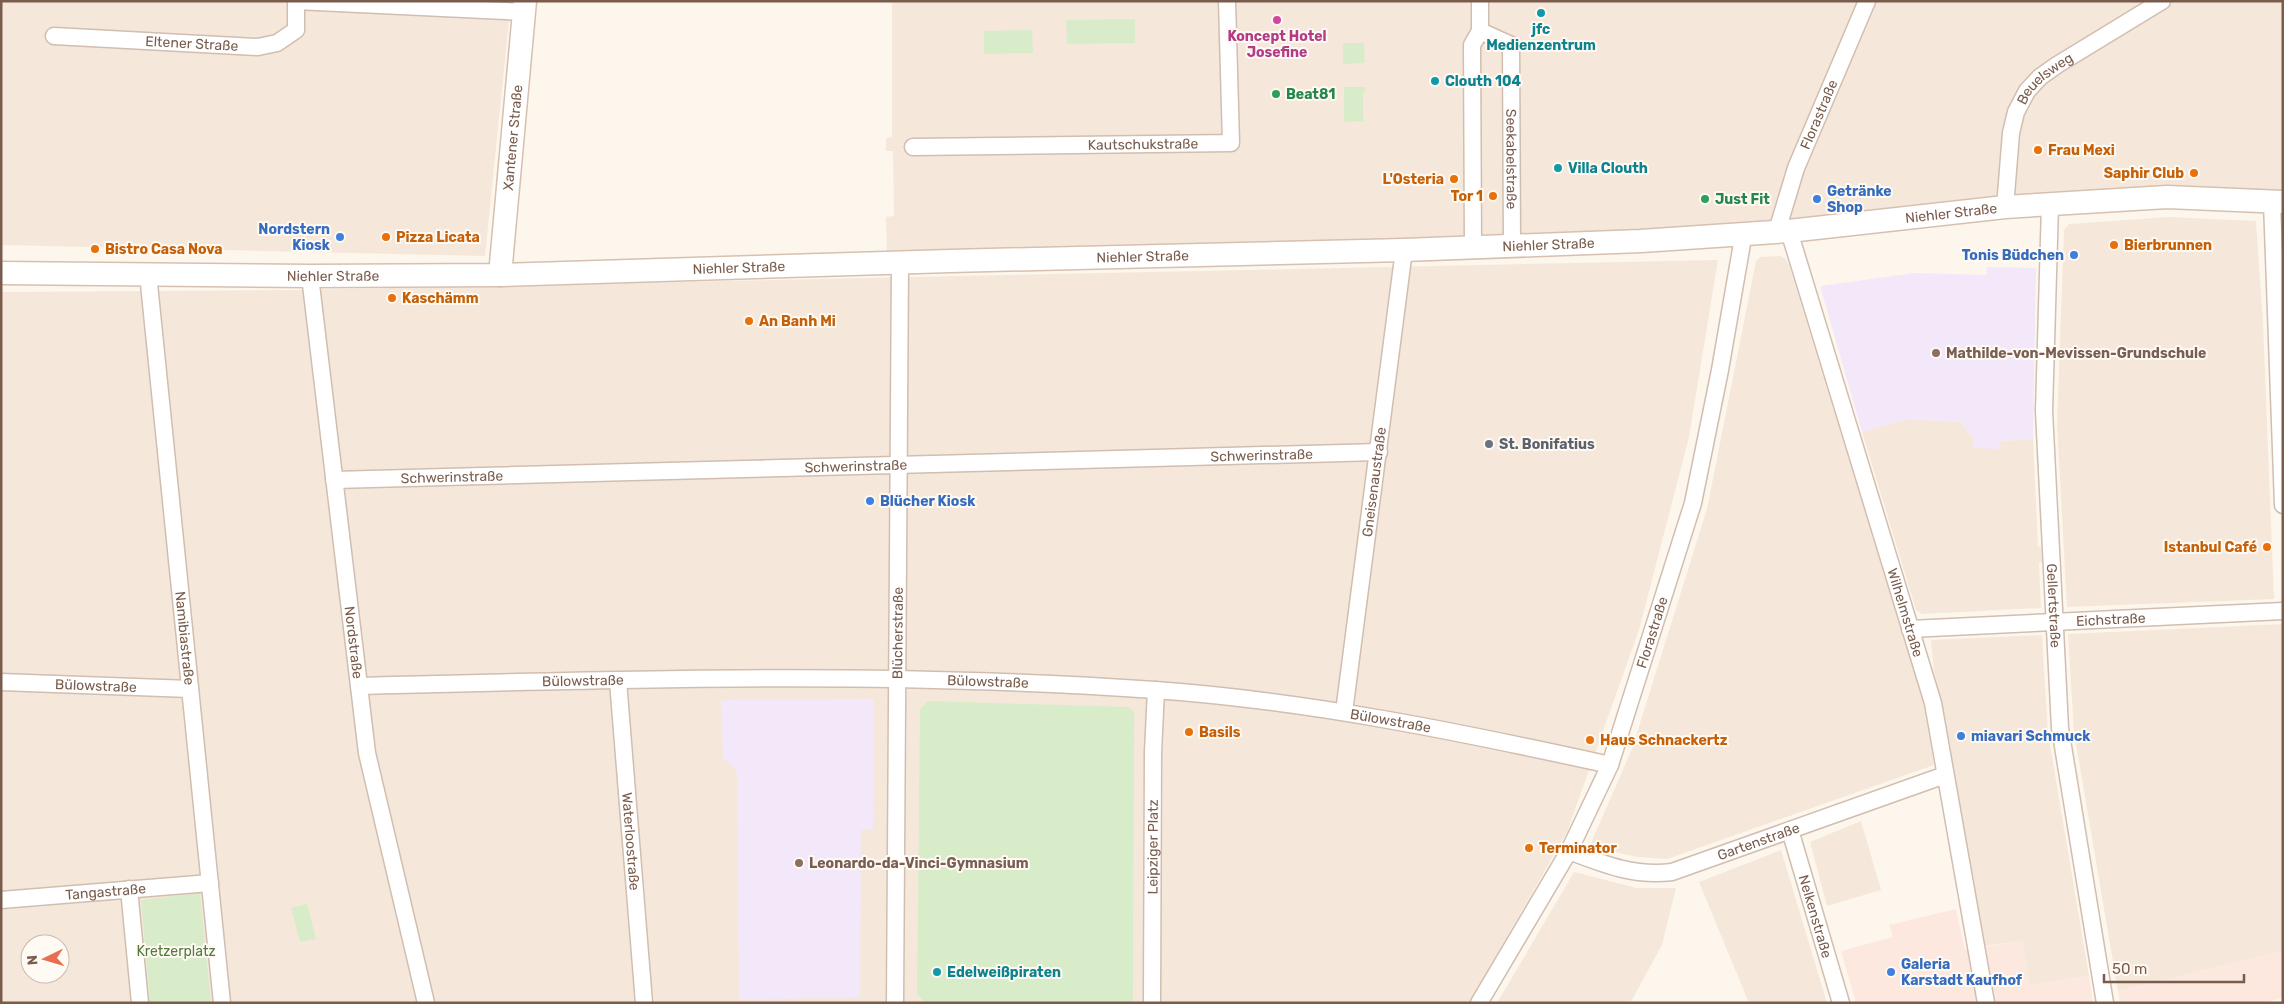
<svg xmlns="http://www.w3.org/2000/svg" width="2284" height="1004" viewBox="0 0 2284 1004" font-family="Rubik,sans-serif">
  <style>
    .residential { fill: #f5e8da; fill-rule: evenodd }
    .commercial { fill: #fde8e0 }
    .education { fill: #f3e8fa }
    .green { fill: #d8ecc9 }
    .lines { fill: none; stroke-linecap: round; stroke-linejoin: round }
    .street-casing { stroke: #d1beb0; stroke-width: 19 }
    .secondary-casing { stroke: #d6c0b0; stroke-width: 25 }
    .street { stroke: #fff; stroke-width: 16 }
    .secondary { stroke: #fff; stroke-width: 22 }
    .culture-dot { fill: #0f9aa8; stroke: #fffaf3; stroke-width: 2 }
    .hotel-dot { fill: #d1479c; stroke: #fffaf3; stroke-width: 2 }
    .leisure-dot { fill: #2e9e5b; stroke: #fffaf3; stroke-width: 2 }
    .food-dot { fill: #e8710a; stroke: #fffaf3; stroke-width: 2 }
    .shop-dot { fill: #3f7fe0; stroke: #fffaf3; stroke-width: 2 }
    .education-dot { fill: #8d6e63; stroke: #fffaf3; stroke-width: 2 }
    .worship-dot { fill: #6b7280; stroke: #fffaf3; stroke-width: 2 }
    .labels { text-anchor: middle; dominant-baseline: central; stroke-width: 4; stroke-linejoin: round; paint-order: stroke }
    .culture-label { font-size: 14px; font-weight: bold; fill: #0d838f; stroke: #fffaf3; text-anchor: start }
    .hotel-label { font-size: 14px; font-weight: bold; fill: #b23c85; stroke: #fffaf3 }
    .street-label { font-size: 14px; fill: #7a5c4d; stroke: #fffaf3 }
    .leisure-label { font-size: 14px; font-weight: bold; fill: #27864d; stroke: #fffaf3; text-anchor: start }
    .food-label { font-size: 14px; font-weight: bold; fill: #c56008; stroke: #fffaf3; text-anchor: start }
    .shop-label { font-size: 14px; font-weight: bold; fill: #366cbe; stroke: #fffaf3; text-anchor: start }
    .education-label { font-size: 14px; font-weight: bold; fill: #785e54; stroke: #fffaf3; text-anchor: start }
    .worship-label { font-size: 14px; font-weight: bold; fill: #5b616d; stroke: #fffaf3; text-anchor: start }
    .park-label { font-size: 14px; fill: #537a41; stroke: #fffaf3 }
  </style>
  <rect width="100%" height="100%" fill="#fdf6ec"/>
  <path class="residential" d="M1 1H511L485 256 1 245Z
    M892 1H2283V219L2253 205 2133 194 1631 237 887 253 886 217 894 216 893 151H886V138L892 137Z
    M2168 217 2256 221 2263 323 2274 599 2067 607 2057 425 2064 230 2069 224Z
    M1780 256 1786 259 1789 265 1923 701 1934 765 1667 859 1638 857 1614 852 1591 843 1632 749 1707 509 1756 261 1760 257Z
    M1718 260 1689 437 1639 630 1567 832 1469 1003H1V292L299 290ZM30 944H60V974H30Z
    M1907 419 1961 422 1974 440V448H1999V441L2033 439 2038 547H2041L2042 562 2039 563 2041 608 1922 614 1916 610 1862 432Z
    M2283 624V951L2118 991 2074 732 2068 634Z
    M2042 635 2048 733 2089 976 2029 985 2022 941 1985 946 1942 702 1934 672 1931 640Z
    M1861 821 1881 890 1827 906 1810 842Z
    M1781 850 1827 1003H1749L1699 882Z
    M1574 872 1637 888H1676L1662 945 1633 998 1630 1003H1497Z"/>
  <path class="commercial" d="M1956 909 1965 950 2022 941 2029 985 2089 976 2093 1003H1856L1841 951 1893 937 1889 925Z
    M2283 951V998L2263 1003H2120L2118 991Z"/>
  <path class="education" d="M1987 267 2036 268 2033 439 2000 441 1999 449 1973 448 1974 440 1961 422 1907 419 1862 432 1820 286 1915 273 1986 275Z
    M874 699 873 829 861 830 860 997 739 1000 737 772 723 758 721 700Z"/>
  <path class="green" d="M1135 19V43L1067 44 1066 20Z
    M1032 30 1033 53 984 54V31Z
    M1343 43H1364L1365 63 1343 64Z
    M1344 87H1365L1366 91 1363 92V118L1365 121 1344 122Z
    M928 701 1129 707 1134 712 1133 1000 1130 1003H925L917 994 920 709Z
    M200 893 211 1003H150L141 900Z
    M307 904 316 939 300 942 291 908Z"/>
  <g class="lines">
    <g class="street-casing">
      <g id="street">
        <path d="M296 1 524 12"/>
        <path id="s1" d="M1480 31 1511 45 1512 246"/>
        <path id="s2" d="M54 36 258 47 277 43 296 30V2"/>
        <path id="s3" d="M913 147 1231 143 1227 1"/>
        <path d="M2272 202 2283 505"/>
        <path id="s4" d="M2050 205 2044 411 2060 728 2105 1003"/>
        <path id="s5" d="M2005 207 2011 133 2016 112 2027 91 2040 77 2057 65 2162 1"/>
        <path id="s6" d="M1777 231 1796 168 1867 1"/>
        <path id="s7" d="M1789 231 1933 703 1986 1003"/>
        <path d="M1473 247 1472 45 1480 31V1"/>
        <path id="s8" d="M148 274 222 1003"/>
        <path id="s9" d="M310 276 367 753 426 1003"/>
        <path id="s10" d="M334 480 1379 452"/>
        <path id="s11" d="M1910 629 2283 611"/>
        <path id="s12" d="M618 681 644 1003"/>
        <path id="s13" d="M1 682 190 689"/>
        <path id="s14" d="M359 686C623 679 892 671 1155 690 1309 701 1460 732 1610 765"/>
        <path id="s15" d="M1344 712 1404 250"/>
        <path id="s16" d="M1790 830 1841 1003"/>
        <path id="s17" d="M1569 851C1603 864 1635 877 1672 872L1945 775"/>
        <path d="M129 889 140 1003"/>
        <path id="s18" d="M1 900 210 883"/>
        <path id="s19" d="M895 1003 900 263"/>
        <path id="s20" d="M1152 1003 1153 752 1156 690"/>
        <path id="s21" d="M1479 1003 1569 851 1610 765 1693 503 1720 370 1744 232"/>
      </g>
    </g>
    <g class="secondary-casing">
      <g id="secondary">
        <path id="s22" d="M1 273 310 276 500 275 950 261 1404 250 1641 241 1789 231 2005 207 2167 197 2283 202"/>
        <path id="s23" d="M500 275 525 1"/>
      </g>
    </g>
    <use href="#street" class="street"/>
    <use href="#secondary" class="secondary"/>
  </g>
  <g class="culture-dot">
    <circle cx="1541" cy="13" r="5"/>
    <circle cx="1435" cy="81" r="5"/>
    <circle cx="1558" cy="168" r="5"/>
    <circle cx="937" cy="972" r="5"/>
  </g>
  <circle class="hotel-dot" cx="1277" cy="20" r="5"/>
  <g class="leisure-dot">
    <circle cx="1276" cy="94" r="5"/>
    <circle cx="1705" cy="199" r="5"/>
  </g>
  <g class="food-dot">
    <circle cx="2038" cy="150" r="5"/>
    <circle cx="2194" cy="173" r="5"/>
    <circle cx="1454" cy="179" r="5"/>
    <circle cx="1493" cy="196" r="5"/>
    <circle cx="386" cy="237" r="5"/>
    <circle cx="2114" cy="245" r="5"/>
    <circle cx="95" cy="249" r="5"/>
    <circle cx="392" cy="298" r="5"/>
    <circle cx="749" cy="321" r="5"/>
    <circle cx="2267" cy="547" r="5"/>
    <circle cx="1189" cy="732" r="5"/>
    <circle cx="1590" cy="740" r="5"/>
    <circle cx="1529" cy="848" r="5"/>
  </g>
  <g class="shop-dot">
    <circle cx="1817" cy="199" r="5"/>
    <circle cx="340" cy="237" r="5"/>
    <circle cx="2074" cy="255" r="5"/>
    <circle cx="870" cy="501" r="5"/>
    <circle cx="1961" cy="736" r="5"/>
    <circle cx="1891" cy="972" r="5"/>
  </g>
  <g class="education-dot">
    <circle cx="1936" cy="353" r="5"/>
    <circle cx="799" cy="863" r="5"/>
  </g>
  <circle class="worship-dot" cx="1489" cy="444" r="5"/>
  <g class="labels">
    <g class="culture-label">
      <text x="1541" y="29" text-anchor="middle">jfc<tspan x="1541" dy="16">Medienzentrum</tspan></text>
      <text x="1445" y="81">Clouth 104</text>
      <text x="1568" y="168">Villa Clouth</text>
      <text x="947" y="972">Edelweißpiraten</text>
    </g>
    <g class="hotel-label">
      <text x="1277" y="36">Koncept Hotel<tspan x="1277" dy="16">Josefine</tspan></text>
    </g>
    <g class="street-label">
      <text stroke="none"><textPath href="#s2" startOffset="138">Eltener Straße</textPath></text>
      <text stroke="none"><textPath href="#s5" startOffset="141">Beuelsweg</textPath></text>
      <text stroke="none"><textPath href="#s6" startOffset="124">Florastraße</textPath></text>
      <text stroke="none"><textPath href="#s23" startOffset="138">Xantener Straße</textPath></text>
      <text stroke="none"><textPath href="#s3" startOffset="230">Kautschukstraße</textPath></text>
      <text stroke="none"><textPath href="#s1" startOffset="148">Seekabelstraße</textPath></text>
      <text stroke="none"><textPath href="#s22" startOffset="1952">Niehler Straße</textPath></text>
      <text stroke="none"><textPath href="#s22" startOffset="1548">Niehler Straße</textPath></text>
      <text stroke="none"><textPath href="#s22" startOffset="1142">Niehler Straße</textPath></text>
      <text stroke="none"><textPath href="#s22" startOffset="738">Niehler Straße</textPath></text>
      <text stroke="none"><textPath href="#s22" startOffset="332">Niehler Straße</textPath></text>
      <text stroke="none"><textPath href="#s10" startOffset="928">Schwerinstraße</textPath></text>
      <text stroke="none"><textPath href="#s10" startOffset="522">Schwerinstraße</textPath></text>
      <text stroke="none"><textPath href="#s10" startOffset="118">Schwerinstraße</textPath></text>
      <text stroke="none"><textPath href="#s15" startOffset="232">Gneisenaustraße</textPath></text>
      <text stroke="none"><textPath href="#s4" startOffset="401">Gellertstraße</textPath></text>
      <text stroke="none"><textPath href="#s7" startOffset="399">Wilhelmstraße</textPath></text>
      <text stroke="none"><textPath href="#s11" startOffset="201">Eichstraße</textPath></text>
      <text stroke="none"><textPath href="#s19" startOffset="370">Blücherstraße</textPath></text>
      <text stroke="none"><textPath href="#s21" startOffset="411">Florastraße</textPath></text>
      <text stroke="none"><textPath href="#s8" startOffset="366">Namibiastraße</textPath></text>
      <text stroke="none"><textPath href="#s9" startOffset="369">Nordstraße</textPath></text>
      <text stroke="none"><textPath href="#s14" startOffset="224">Bülowstraße</textPath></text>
      <text stroke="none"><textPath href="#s14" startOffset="629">Bülowstraße</textPath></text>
      <text stroke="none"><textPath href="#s13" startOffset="95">Bülowstraße</textPath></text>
      <text stroke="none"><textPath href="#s14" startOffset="1034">Bülowstraße</textPath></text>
      <text stroke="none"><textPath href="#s12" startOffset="161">Waterloostraße</textPath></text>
      <text stroke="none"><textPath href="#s17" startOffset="198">Gartenstraße</textPath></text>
      <text stroke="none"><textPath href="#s20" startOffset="156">Leipziger Platz</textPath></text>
      <text stroke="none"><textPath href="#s18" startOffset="105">Tangastraße</textPath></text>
      <text stroke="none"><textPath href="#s16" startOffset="90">Nelkenstraße</textPath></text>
    </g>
    <g class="leisure-label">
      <text x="1286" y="94">Beat81</text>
      <text x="1715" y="199">Just Fit</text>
    </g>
    <g class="food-label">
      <text x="2048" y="150">Frau Mexi</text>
      <text x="2184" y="173" text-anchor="end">Saphir Club</text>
      <text x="1444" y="179" text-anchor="end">L'Osteria</text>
      <text x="1483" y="196" text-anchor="end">Tor 1</text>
      <text x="396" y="237">Pizza Licata</text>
      <text x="2124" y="245">Bierbrunnen</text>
      <text x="105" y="249">Bistro Casa Nova</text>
      <text x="402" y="298">Kaschämm</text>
      <text x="759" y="321">An Banh Mi</text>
      <text x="2257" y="547" text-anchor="end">Istanbul Café</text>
      <text x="1199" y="732">Basils</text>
      <text x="1600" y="740">Haus Schnackertz</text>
      <text x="1539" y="848">Terminator</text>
    </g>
    <g class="shop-label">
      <text x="1827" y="191">Getränke<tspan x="1827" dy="16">Shop</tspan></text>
      <text x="330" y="229" text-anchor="end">Nordstern<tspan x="330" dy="16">Kiosk</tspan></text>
      <text x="2064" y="255" text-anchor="end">Tonis Büdchen</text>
      <text x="880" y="501">Blücher Kiosk</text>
      <text x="1971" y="736">miavari Schmuck</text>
      <text x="1901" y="964">Galeria<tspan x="1901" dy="16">Karstadt Kaufhof</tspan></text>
    </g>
    <g class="education-label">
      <text x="1946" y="353">Mathilde-von-Mevissen-Grundschule</text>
      <text x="809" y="863">Leonardo-da-Vinci-Gymnasium</text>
    </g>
    <g class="worship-label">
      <text x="1499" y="444">St. Bonifatius</text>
    </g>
    <g class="park-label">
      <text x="176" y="951">Kretzerplatz</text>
    </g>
  </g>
  <rect width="2284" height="1004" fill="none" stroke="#7a5c4d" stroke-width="5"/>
  <g transform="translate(45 959) rotate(265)"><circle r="24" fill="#fffaf3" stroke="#cabbb1"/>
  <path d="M0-4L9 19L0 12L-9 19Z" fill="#e76f51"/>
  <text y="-8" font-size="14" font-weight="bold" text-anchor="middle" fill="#7a5c4d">N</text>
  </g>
  <path d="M2104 974v8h140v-8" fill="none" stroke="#7a5c4d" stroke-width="2.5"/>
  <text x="2112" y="974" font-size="15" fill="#7a5c4d" stroke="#fffaf3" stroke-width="4" paint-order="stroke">50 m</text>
</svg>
